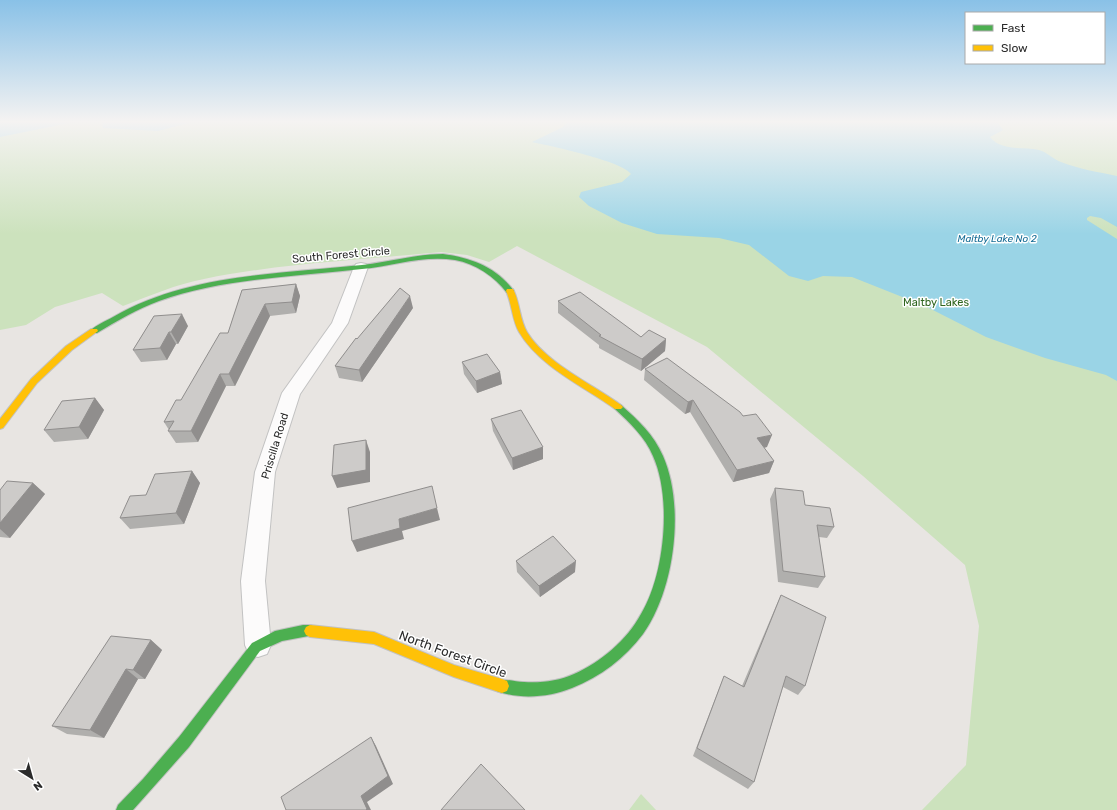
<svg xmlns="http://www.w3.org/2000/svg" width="1117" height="810" viewBox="0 0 1117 810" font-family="Rubik,sans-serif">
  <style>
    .green { fill: #cce2bd }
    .water { fill: #9ad4e6 }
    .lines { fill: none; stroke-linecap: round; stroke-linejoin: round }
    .street-casing { stroke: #c2c2c2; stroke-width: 2 }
    .fast-casing { stroke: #c2c2c2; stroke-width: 2 }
    .slow-casing { stroke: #c2c2c2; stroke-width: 2 }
    .street { fill: #fcfbfb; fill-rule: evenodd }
    .fast { fill: #4caf50; fill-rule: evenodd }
    .slow { fill: #ffc107; fill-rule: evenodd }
    .wall { fill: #b0afad }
    .shaded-wall { fill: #908e8d }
    .building { fill: #cdcbc9; stroke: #908e8d }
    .labels { text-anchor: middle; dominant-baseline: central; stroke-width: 3; stroke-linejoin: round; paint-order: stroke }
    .far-water-label { font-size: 10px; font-style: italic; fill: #156c95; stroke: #fff }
    .street-label { font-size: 11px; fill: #2b2b2b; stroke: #fff }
    .park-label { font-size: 11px; fill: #2f651f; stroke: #fff }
    .near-street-label { font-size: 13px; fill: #2b2b2b; stroke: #fff }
  </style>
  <rect width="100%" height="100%" fill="#e8e5e2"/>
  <path class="green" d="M0 121H1117V810H922L966 765 979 626 965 565 863 476 707 347 517 246 489 262 467 255 441 252C362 260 282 263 204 279 177 284 149 296 123 306L102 293 55 307 26 325 0 330Z
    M641 794 656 810H629Z"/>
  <path class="water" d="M0 121H79L0 137Z
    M102 121H196L158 131 103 128Z
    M568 121H989L998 123 1003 130 990 137C1002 152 1023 146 1039 150 1047 152 1053 159 1061 162 1079 169 1098 172 1117 176V227L1101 218 1090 216 1087 218V220L1117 239V381L1106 375 1045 358 986 337 925 306 852 277 823 276 808 281 789 276 749 245 719 238 657 234 622 223 589 206 579 197 581 192 622 182 631 174C622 161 551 146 532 142L563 127Z"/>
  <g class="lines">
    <g class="street-casing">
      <path id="street" d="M361 263 366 264 368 267 348 323 300 394 275 472 265 581 271 645 267 654 258 657 249 654 245 645 241 581 255 472 282 393 332 323 354 267 356 264Z"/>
    </g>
    <g class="fast-casing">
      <path id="fast" d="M443 254C472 258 496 267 514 291L513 293H507C494 276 476 264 455 260 423 255 393 266 362 269 294 277 223 278 159 301 137 309 117 321 97 333H91L90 331C96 325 106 321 113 317 187 274 279 274 362 265 389 262 416 254 443 254Z
        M618 404 621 405C638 420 654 435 663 456 685 506 675 589 643 634 625 658 600 677 572 688 550 697 520 700 497 691L495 686 497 681C505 678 515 682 524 682 541 683 559 681 574 674 601 662 627 640 641 614 665 574 672 498 653 456 645 437 630 423 615 409L613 407Z
        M303 625H310L314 627 316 631 314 635 282 641 260 651 189 747 133 810H116L118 805 143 779 179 737 252 643 275 631Z"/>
    </g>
    <g class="slow-casing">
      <path id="slow" d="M507 289H513L514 291C520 304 520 320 527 332 546 363 592 384 621 405L623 407 621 409H615C583 386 540 367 519 332 512 320 512 304 506 291Z
        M91 329H97L98 331 72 350 37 383 3 428 0 429V419L31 379 66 346Z
        M310 625 374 632 454 665 502 679 507 681 509 686 507 691 502 693 454 677 374 644 310 637 306 635 304 631 306 627Z"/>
    </g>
    <use href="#street" class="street"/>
    <use href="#fast" class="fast"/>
    <use href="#slow" class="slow"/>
  </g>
  <path class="wall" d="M296 284 300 296 296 313 270 316 235 386H226L198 442 176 443 168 431 169 430 164 422 181 400 228 333 242 290Z
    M558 301 641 337 666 339 665 351 641 371 599 348V345L558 313Z
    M413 308 362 382 339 378 335 366 357 339Z
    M154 316 188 326 178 344H176L167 360 141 362 133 350Z
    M462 362 500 372 502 384 477 393 464 374Z
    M645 369 743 416 767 447 764 448 774 461 769 473 733 482 690 412 685 414 644 380Z
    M95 398 104 410 88 439 54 442 44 430Z
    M491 419 543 447V459L513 470 493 431Z
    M192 471 200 483 184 524 130 529 120 518 146 495Z
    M33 483 45 494 10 538 0 537V490Z
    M775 488 834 527 827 538 819 537 825 577 818 588 778 582 770 499Z
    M516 561 575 572 540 597 517 572Z
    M781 595 805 686 798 695 783 687 754 782 748 789 693 756 720 686 724 676 742 686 776 606Z
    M151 640 162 650 145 679H138L104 738 67 734 52 726Z"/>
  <path class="shaded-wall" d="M296 284 300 296 296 313 292 302Z
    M410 296 413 308 362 382 359 370Z
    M265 304 270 316 235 386 229 374Z
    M182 314 188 326 178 344 171 332Z
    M169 332 176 344 167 360 160 348Z
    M666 339 665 351 641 371 642 359Z
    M500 372 502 384 477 393 476 381Z
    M220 374 226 386 198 442 191 431Z
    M95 398 104 410 88 439 79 427Z
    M693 400 690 412 685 414 688 402Z
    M772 435 767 447 753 450 757 438Z
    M366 440 370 452V482L337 488 332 476Z
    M543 447V459L513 470 512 458Z
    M774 461 769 473 733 482 737 470Z
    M192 471 200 483 184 524 176 513Z
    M33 483 45 494 10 538 0 529V523Z
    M437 508 440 520 402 531 404 539 357 552 352 541 399 519Z
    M576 561 575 572 540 597 539 586Z
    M151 640 162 650 145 679 133 670Z
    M126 669 138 679 104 738 90 730Z
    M371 737 376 746 393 784 367 802 371 810H366L361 796Z"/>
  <path class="building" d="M296 284 292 302 265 304 229 374H220L191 431H168L174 421 164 422 176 400H181L220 333H228L242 290Z
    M400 288 410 296 359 370 335 366 356 338 357 339Z
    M580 292 641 337 649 330 666 339 642 359 599 336 601 335 558 301Z
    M182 314 171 332H169L160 348 133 350 154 316Z
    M487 354 500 372 476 381 462 362Z
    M667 358 740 412 743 416 756 414 772 435 757 438 774 461 737 470 693 400 688 402 645 369Z
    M95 398 79 427 44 430 62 401Z
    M521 410 543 447 512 458 491 419Z
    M366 440V470L332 476 334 445Z
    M192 471 176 513 120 518 130 496 146 495 155 474Z
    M7 481 33 483 0 523V490Z
    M432 486 437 508 399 519 400 528 352 541 348 508Z
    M775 488 803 491 805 505 830 508 834 527 817 525 825 577 783 571Z
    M553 536 576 561 539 586 516 561Z
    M781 595 826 617 805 686 786 676 754 782 697 748 724 676 744 687Z
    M111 636 151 640 133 670 126 669 90 730 52 726Z
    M371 737 388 776 361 796 367 809 366 810H286L281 797Z
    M481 764 525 810H441Z"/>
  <linearGradient id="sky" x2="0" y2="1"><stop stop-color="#89c1e7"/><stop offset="0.52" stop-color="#f5f3f2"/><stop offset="1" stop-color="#f5f3f2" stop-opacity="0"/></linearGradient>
  <rect width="1117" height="234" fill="url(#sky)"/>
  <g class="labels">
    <g class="far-water-label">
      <text x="997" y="239">Maltby Lake No 2</text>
    </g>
    <g class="street-label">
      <text transform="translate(341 255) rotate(-5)">South Forest Circle</text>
      <text transform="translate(275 446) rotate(-73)">Priscilla Road</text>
    </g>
    <g class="park-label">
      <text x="936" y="302">Maltby Lakes</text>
    </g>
    <g class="near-street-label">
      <text transform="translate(453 654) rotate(20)">North Forest Circle</text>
    </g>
  </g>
  <rect x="965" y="12" width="140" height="52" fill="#ffffff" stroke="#aaaaaa"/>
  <rect x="973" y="25" width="20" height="6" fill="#4caf50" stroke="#aaaaaa"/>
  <text x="1001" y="32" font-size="12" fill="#2b2b2b">Fast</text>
  <rect x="973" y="45" width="20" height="6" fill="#ffc107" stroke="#aaaaaa"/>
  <text x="1001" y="52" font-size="12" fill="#2b2b2b">Slow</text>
  <g transform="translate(32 778) rotate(143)" stroke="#ffffff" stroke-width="3" paint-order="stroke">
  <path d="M0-3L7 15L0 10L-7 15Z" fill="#2b2b2b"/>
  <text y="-6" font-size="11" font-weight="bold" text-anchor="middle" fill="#2b2b2b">N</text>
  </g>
</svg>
